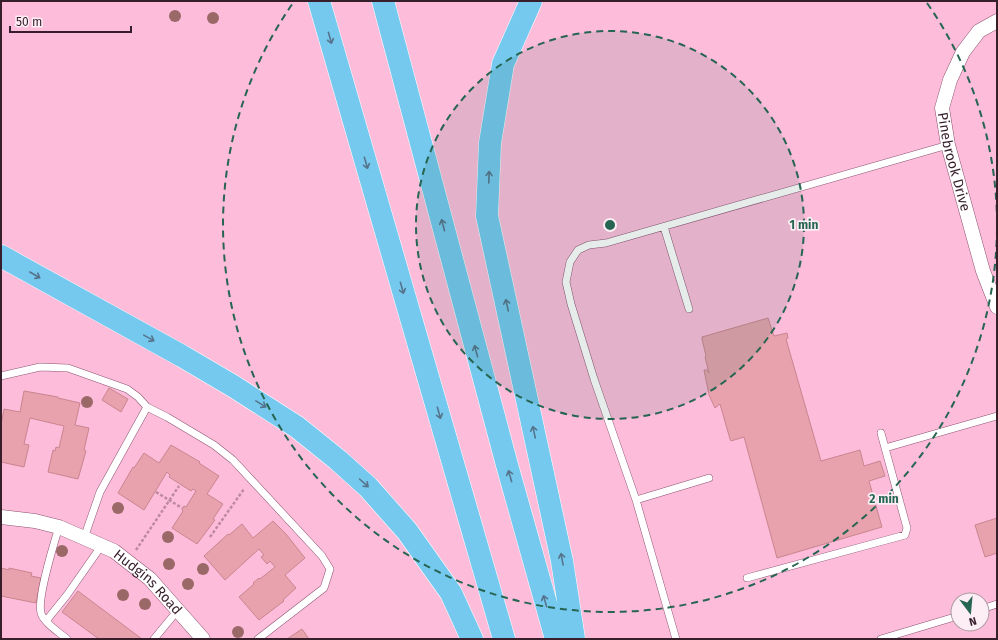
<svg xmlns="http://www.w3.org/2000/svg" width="998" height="640" viewBox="0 0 998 640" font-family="'Fira Sans',sans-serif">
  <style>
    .building { fill: #e8a2ad; stroke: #c9858f }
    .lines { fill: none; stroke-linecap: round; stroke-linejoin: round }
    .lane-casing { stroke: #8d5470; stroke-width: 8 }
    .street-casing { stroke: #8d5470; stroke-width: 15 }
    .highway-casing { stroke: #fff; stroke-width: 23 }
    .path { stroke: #bd89a1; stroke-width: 2.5; stroke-dasharray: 3 2; stroke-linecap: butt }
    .lane { stroke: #fff; stroke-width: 7 }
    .street { stroke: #fff; stroke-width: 14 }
    .highway { stroke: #75c9ef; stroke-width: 22 }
    .tree { fill: #9b6868 }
    .oneway { stroke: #56748c }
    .ring { fill: none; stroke: #266551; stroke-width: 2; stroke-dasharray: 7 5 }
    .labels { text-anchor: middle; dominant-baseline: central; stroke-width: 3.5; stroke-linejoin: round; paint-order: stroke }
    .street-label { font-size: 14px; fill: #361e2a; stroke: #fceef4 }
    .centre { fill: #266551; stroke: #fceef4; stroke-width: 2 }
    .ring-label { font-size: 12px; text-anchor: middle; font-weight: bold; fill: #266551; stroke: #fceef4; stroke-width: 3.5; stroke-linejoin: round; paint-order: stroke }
  </style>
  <rect width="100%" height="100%" fill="#fdbcda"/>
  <path class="building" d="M768 318 774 336 787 333 788 338 786 339 821 461 860 450 864 466 880 461 885 476 869 481 882 527 777 558 744 437 731 441 730 439 720 404 715 408 709 395 704 370H707L709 373 705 357 706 356 702 339V337Z
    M109 388 128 399 121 412 102 400Z
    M24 391 58 397V398L80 403 75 425 89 428 84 450 86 451 78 479 48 472 53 450 55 451 56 447 59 448 64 426 30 418 24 444 29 445 24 467 1 462V425L4 409 20 412Z
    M171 445 200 462 199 463 219 476 207 494 223 504 213 519 215 520 197 544 172 528 183 511 182 510 184 506 186 507 196 491 193 489 191 491 169 477 170 475 167 472 144 510 118 493 133 467 134 468 144 453 159 463Z
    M997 518V553L985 557 975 525Z
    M273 521 286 534 305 558 285 575 296 588 283 600 284 601 259 620 239 597 254 584 253 583 259 578 260 579 275 567 270 561 267 564 261 557 264 555 259 549 225 580 204 556 228 534 229 535 242 524 253 538Z
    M1 568 9 570V568L32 573 31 576 41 578 36 603 1 596Z
    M78 591 142 639H99L62 612Z
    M302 629 309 639H287Z"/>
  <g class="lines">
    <g class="lane-casing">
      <path id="lane" d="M664 227 689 309
        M1 376 40 367 68 368 127 389 138 397 147 407 167 417 214 445 233 460 322 556 330 569 324 588 258 639
        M881 433 885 448
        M636 500 709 478
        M59 527C54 543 37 599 41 613 43 622 60 633 67 639
        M84 538 100 492 147 407
        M747 578 905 535 907 528 885 448 997 416
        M982 609 997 604
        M46 621 67 595 102 545
        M154 639 178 610
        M676 639 636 500 594 379 571 304 566 282 570 262 578 250 589 245 606 243 948 145
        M881 639 958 616"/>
    </g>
    <g class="street-casing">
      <g id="street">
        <path id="s1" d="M997 21 979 31 963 52 950 80 942 108 948 145 983 271 997 307"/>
        <path id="s2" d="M1 517 35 521 59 527 114 551 150 579 203 639"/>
      </g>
    </g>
    <g class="highway-casing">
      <path id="highway" d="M319 1 504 639
        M383 1 507 465 556 639
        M531 1 503 64 490 143 487 216 562 561 574 639
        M1 256 182 356 233 386 297 427 338 460 368 487 407 531 451 593 472 639"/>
    </g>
    <path class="path" d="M156 492 182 508
      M210 537 244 489
      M136 550 179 486"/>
    <use href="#lane" class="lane"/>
    <use href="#street" class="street"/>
    <use href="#highway" class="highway"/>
  </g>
  <g class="tree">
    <circle cx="175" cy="16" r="6"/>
    <circle cx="213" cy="18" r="6"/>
    <circle cx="87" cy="402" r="6"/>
    <circle cx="118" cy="508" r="6"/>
    <circle cx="168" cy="537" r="6"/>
    <circle cx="62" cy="551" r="6"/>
    <circle cx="169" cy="564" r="6"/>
    <circle cx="203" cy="569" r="6"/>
    <circle cx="188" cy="584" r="6"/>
    <circle cx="123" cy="595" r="6"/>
    <circle cx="145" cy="604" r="6"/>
    <circle cx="238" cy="632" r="6"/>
  </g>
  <defs><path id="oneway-shaft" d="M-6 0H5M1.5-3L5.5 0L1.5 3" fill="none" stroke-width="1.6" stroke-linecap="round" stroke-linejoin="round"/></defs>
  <g class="oneway">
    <use href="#oneway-shaft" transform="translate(330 38) rotate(74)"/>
    <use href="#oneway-shaft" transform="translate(366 163) rotate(74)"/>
    <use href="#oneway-shaft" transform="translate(489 177) rotate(-88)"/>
    <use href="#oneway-shaft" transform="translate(443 225) rotate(-105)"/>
    <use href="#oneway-shaft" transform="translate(35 275) rotate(30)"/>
    <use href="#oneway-shaft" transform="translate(402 288) rotate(74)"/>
    <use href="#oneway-shaft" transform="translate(507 305) rotate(-102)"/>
    <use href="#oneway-shaft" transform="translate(149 338) rotate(29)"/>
    <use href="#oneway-shaft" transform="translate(476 351) rotate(-105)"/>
    <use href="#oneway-shaft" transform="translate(261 404) rotate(31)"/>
    <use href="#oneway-shaft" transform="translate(439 413) rotate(74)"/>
    <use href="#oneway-shaft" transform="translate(534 432) rotate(-102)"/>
    <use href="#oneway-shaft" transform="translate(510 476) rotate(-106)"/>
    <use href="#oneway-shaft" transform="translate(364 483) rotate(42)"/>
    <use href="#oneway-shaft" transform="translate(562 559) rotate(-101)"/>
    <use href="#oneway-shaft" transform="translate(545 601) rotate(-106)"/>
  </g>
  <circle cx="610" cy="225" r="194" fill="#266551" fill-opacity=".12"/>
  <g class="ring">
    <circle cx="610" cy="225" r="194"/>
    <path d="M997 228A387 387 0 1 1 293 3M927 3A387 387 0 0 1 997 222"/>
  </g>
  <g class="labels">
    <g class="street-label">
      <text stroke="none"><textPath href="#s1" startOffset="162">Pinebrook Drive</textPath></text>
      <text stroke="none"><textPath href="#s2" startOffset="165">Hudgins Road</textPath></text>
    </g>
  </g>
  <circle cx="610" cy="225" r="6" class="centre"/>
  <g class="ring-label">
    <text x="804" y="229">1 min</text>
    <text x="884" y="503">2 min</text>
  </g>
  <rect width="998" height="640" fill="none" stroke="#361e2a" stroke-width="4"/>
  <g transform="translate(970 612) rotate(164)"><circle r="19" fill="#fceef4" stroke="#ad9ba3"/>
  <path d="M0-3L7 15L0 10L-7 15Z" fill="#266551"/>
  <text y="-6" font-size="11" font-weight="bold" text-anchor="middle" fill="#361e2a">N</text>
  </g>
  <path d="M10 26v6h121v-6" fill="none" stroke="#361e2a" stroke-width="2"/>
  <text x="16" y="26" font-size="12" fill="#361e2a" stroke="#fceef4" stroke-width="3" paint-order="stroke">50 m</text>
</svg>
